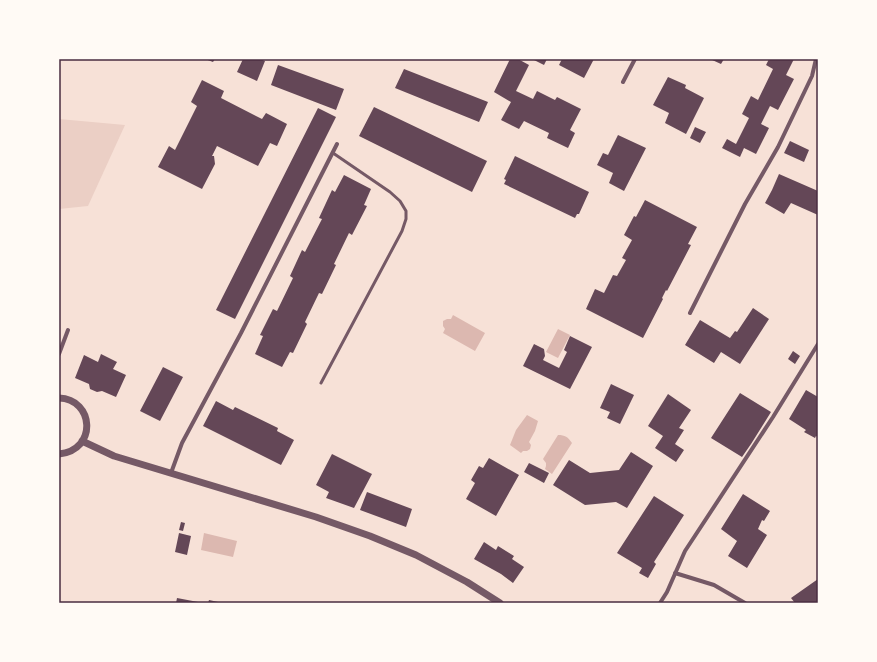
<svg xmlns="http://www.w3.org/2000/svg" width="877" height="662" viewBox="0 0 877 662" font-family="'Source Sans 3',sans-serif">
  <style>
    .green { fill: #ebcfc5 }
    .water { fill: #dcb8b0 }
    .building { fill: #644757 }
    .lines { fill: none; stroke-linecap: round; stroke-linejoin: round }
    .service { stroke: #755966; stroke-width: 3 }
    .minor { stroke: #755966; stroke-width: 4 }
    .tertiary { stroke: #755966; stroke-width: 7 }
    .neatline { fill: none; stroke: #4a2c40; stroke-width: 1.5 }
  </style>
  <rect width="100%" height="100%" fill="#f7e1d7"/>
  <path class="green" d="M59 119 125 125 88 206 59 209Z"/>
  <path class="water" d="M453 315 485 333 475 351 443 333 445 329 443 326V321L447 319H451Z
    M558 329 570 335 558 358 546 352Z
    M527 415 538 421 535 431 529 442 531 445 530 449 527 451H523L521 453 510 445 516 430Z
    M558 435C565 435 568 437 572 443L552 474 545 469 546 466V463L543 459Z
    M204 533 237 541 233 557 201 550Z"/>
  <path class="building" d="M205 59H215L213 62Z
    M243 59H260L265 61 257 81 237 72Z
    M510 59H518L529 65 516 91 533 99 537 91 555 100 557 97 581 109 570 130 575 133 568 148 547 138 549 133 524 121 519 129 501 120 511 102 494 92Z
    M532 59H547L544 65Z
    M562 59H594L584 78 559 65Z
    M710 59H724L721 64Z
    M769 59H794L786 75 794 79 778 110 770 106 761 124 769 128 756 154 744 148 740 157 722 148 727 139 736 144 749 118 742 114 751 96 758 100 773 69 766 65Z
    M278 65 344 89 336 110 271 85Z
    M404 69 488 102 479 122 395 88Z
    M668 77 686 85 685 88 704 98 686 134 665 123 669 113 653 105Z
    M202 80 224 91 221 98 262 119 266 113 287 124 277 146 270 143 258 166 217 146 212 156H214L215 164 202 189 158 167 169 146 175 150 197 106 191 102Z
    M374 107 487 161 472 192 359 136Z
    M318 108 336 117 235 319 216 310Z
    M695 127 706 132 700 143 690 138Z
    M618 135 646 148 624 191 609 183 613 173 597 165 603 153 608 155Z
    M790 141 809 150 804 162 784 153Z
    M515 156 589 192 579 214H577L575 218 504 184 506 180 504 179Z
    M779 174 818 191V215L791 203 784 214 765 203 772 190Z
    M344 175 371 189 364 205 367 206 352 235 349 233 334 264 336 265 322 294 319 293 305 322 307 324 293 353 290 352 282 367 255 354 263 336 260 335 273 309 277 311 293 278 290 276 302 250 305 252 322 219 319 218 332 190 335 192Z
    M645 200 697 227 688 244 691 245 667 291 666 290 662 298 663 299 643 338 586 309 595 289 604 293 613 275 617 276 626 260 622 258 632 240 624 235 634 216 636 217Z
    M753 308 769 319 740 364 721 352 714 363 685 345 700 320 730 338 735 331 737 332Z
    M570 336 592 347 570 389 523 366 534 344 544 349 545 356 543 360 559 368 567 352 564 350Z
    M793 351 800 356 795 364 788 359Z
    M101 354 117 362 113 369 126 375 116 397 102 391 97 392 90 389 89 384 75 378 84 355 98 362Z
    M163 367 183 377 160 421 140 411Z
    M611 384 634 395 620 424 607 418 610 412 600 408Z
    M806 390 818 397V437L816 436 815 438 804 432 806 430 789 419Z
    M740 393 771 412 751 444 742 457 711 438Z
    M668 394 691 410 679 428 684 430 675 444 684 450 676 462 655 448 663 436 648 426Z
    M216 401 233 410 235 407 278 428 277 431 294 440 281 465 203 426Z
    M631 452 653 466 627 508 616 502 585 505 553 485 569 460 590 473 619 470Z
    M332 454 372 474 354 508 326 498 329 492 316 485Z
    M489 458 519 475 496 516 466 499 475 483 471 480 479 466 483 468Z
    M529 463 549 473 544 483 524 472Z
    M367 492 412 509 406 527 360 510Z
    M743 494 770 511 764 521 762 520 758 529 767 535 747 568 728 556 737 541 721 529Z
    M654 496 684 515 654 562 656 564 648 578 639 573 642 568 617 553Z
    M181 522 185 523 183 531 179 530Z
    M179 533 191 536 187 555 175 552Z
    M484 542 496 550 498 546 514 556 512 559 524 567 513 583 501 574 474 559Z
    M818 579V603H795L791 598Z
    M177 598 198 602V603H176Z
    M209 600 218 602V603H208Z"/>
  <g class="lines">
    <path class="service" d="M321 383 402 231 406 219V211L400 201 390 192 333 153"/>
    <path class="minor" d="M623 82 635 59
      M690 313 745 204 778 147 812 76 816 59
      M59 354 68 330
      M171 473 182 443 241 333 337 144
      M675 573 714 585 745 603
      M660 603 667 592 685 551 773 417 818 344"/>
    <path class="tertiary" d="M59 398C94 399 98 450 59 454
      M82 441 114 456 316 517 370 536 416 555 467 582 500 603"/>
  </g>
  <rect width="877" height="662" fill="none" stroke="#fffaf5" stroke-width="120"/>
  <rect x="60" y="60" width="757" height="542" class="neatline"/>
</svg>
